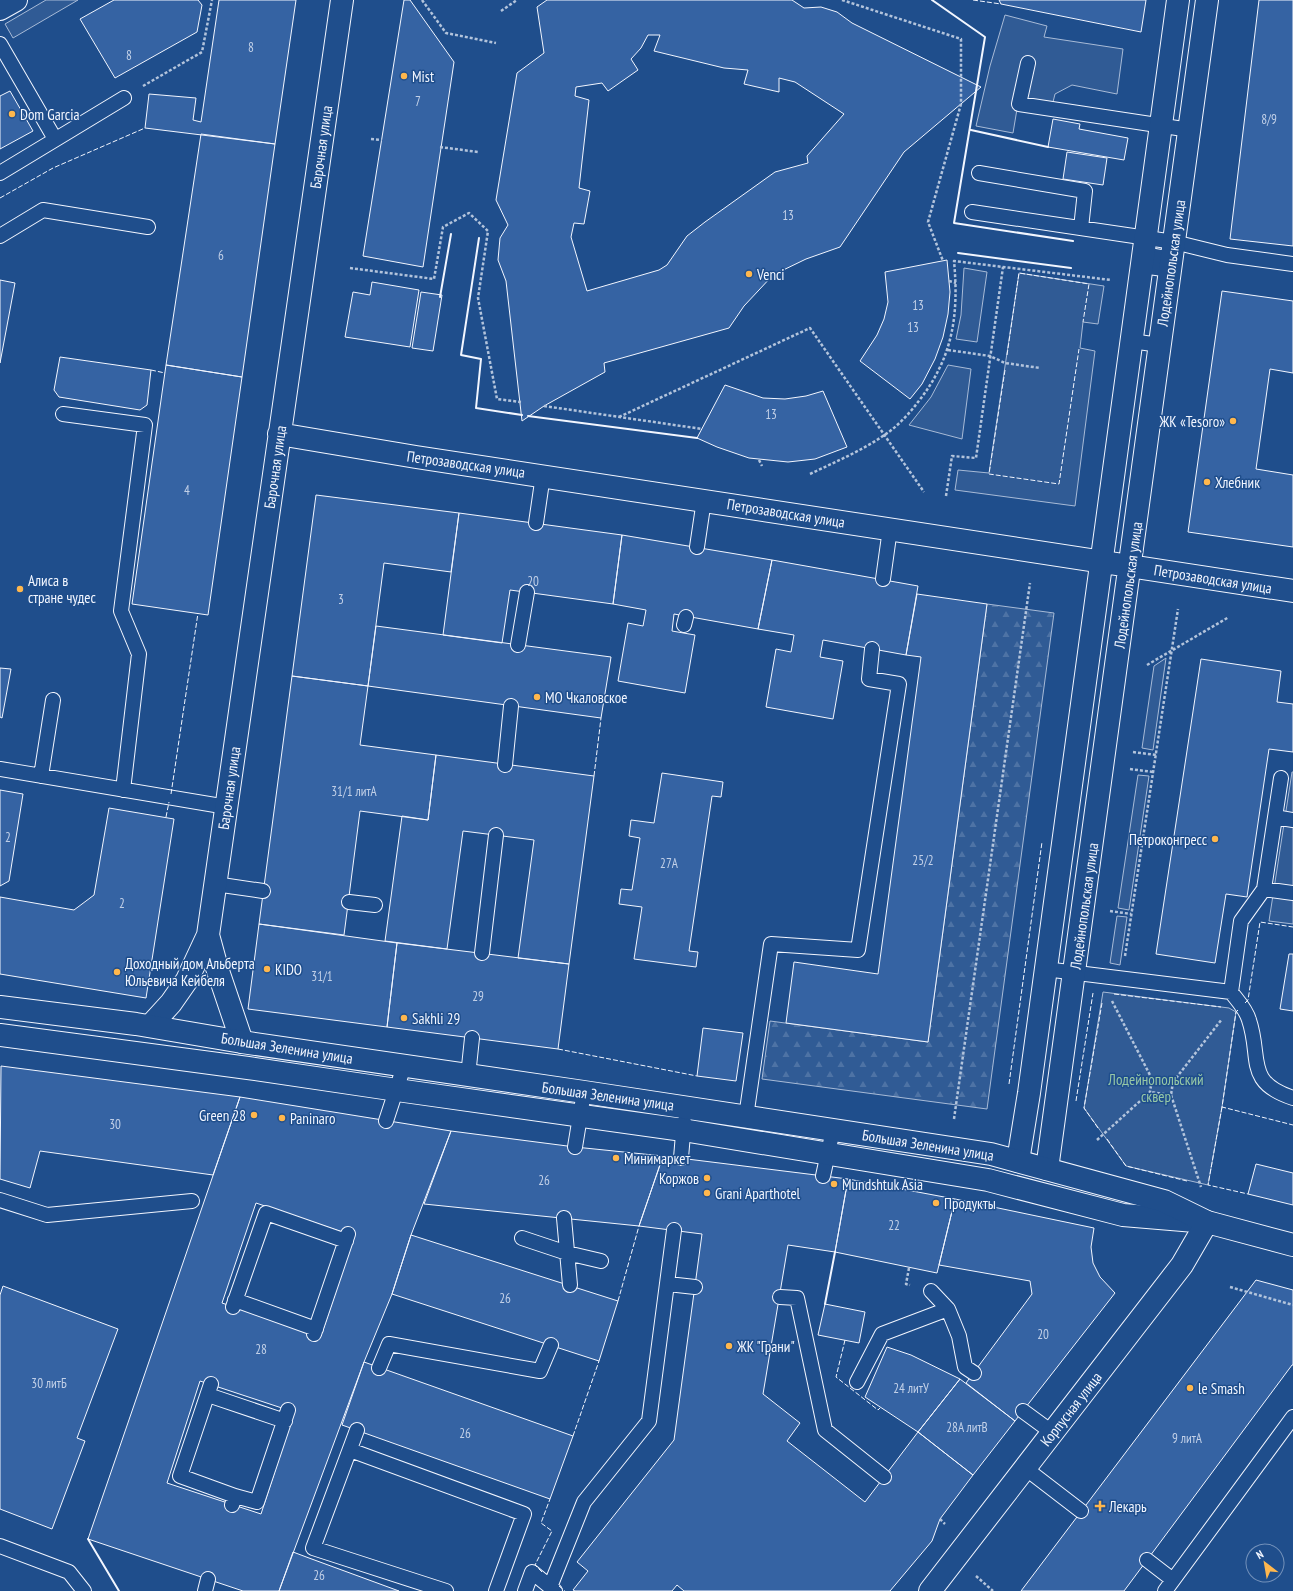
<svg xmlns="http://www.w3.org/2000/svg" width="1293" height="1591" viewBox="0 0 1293 1591" font-family="'PT Sans Narrow',sans-serif">
  <style>
    .built { fill: #305b95; stroke: #a8bbd7 }
    .forest { fill: url(#forest-firs); stroke: #a8bbd7 }
    .building { fill: #3563a3; stroke: #f2f6ff; fill-rule: evenodd }
    .lines { fill: none; stroke-linecap: round; stroke-linejoin: round }
    .lane-casing { stroke: #f2f6ff; stroke-width: 16 }
    .street-casing { stroke: #f2f6ff; stroke-width: 24 }
    .secondary-casing { stroke: #f2f6ff; stroke-width: 24 }
    .path { stroke: #b3c4dc; stroke-width: 2.5; stroke-dasharray: 3 2; stroke-linecap: butt }
    .lane { stroke: #1f4e8c; stroke-width: 14 }
    .street { stroke: #1f4e8c; stroke-width: 22 }
    .secondary { stroke: #1f4e8c; stroke-width: 22 }
    .fence { stroke: #f2f6ff; stroke-width: 1; stroke-dasharray: 5 2; stroke-linecap: butt }
    .wall { stroke: #f2f6ff; stroke-width: 2 }
    .poi-dot { fill: #ffb74d; stroke: #1f4e8c; stroke-width: 1.5 }
    .labels { text-anchor: middle; dominant-baseline: central; stroke-width: 3; stroke-linejoin: round; paint-order: stroke }
    .number-label { font-size: 13px; fill: #c3d1e8 }
    .poi-label { font-size: 15px; fill: #f2f6ff; stroke: #1f4e8c; text-anchor: start }
    .street-label { font-size: 15px; fill: #f2f6ff; stroke: #1f4e8c }
    .park-label { font-size: 15px; fill: #97c8a6; stroke: #1f4e8c }
  </style>
  <defs>
    <pattern id="forest-firs" width="22" height="20" patternUnits="userSpaceOnUse"><rect width="22" height="20" fill="#305b95"/><path d="M5 1l3.5 6h-7zM16 11l3.5 6h-7z" fill="#4e73a5"/></pattern>
  </defs>
  <rect width="100%" height="100%" fill="#1f4e8c"/>
  <path class="built" d="M46 0H78L13 38 5 24Z
    M1005 15 1047 26 1044 37 1123 49 1117 94 1072 85 1055 94 1050 114 1017 109 1013 133 976 126 990 66Z
    M964 268 987 272 977 342 956 339 961 315Z
    M1019 273 1104 286 1098 324 1083 322 1080 348 1095 351 1075 506 955 490 958 470 989 473Z
    M948 365 971 369 962 439 909 425 931 397Z
    M1166 658 1153 750 1142 748 1154 666Z
    M1292 772H1293V924L1269 921Z
    M1138 775 1149 776 1129 910 1118 908Z
    M1117 916 1127 917 1120 965 1110 963Z
    M1103 992 1229 1008 1236 1012 1222 1107 1208 1185 1126 1166 1084 1108Z"/>
  <path class="forest" d="M987 604 1054 613 987 1109 762 1079 770 1021 928 1042Z"/>
  <path class="building" d="M114 0H198L202 5 197 32 115 78 80 19Z
    M219 0H296L275 144 145 128 149 94 196 98 193 120 201 122Z
    M404 0H410L454 62 423 267 363 256Z
    M547 0H792L804 8 821 7 837 12 852 23 981 87 904 152 840 247 806 259 773 275 744 306 729 328 604 363 605 372 544 406 522 421 506 281 498 260 500 238 508 225 496 200 517 73 544 53 537 7ZM648 35H660L654 51 724 68 748 70 744 84 779 92V78L795 82 844 114 807 156 808 163 775 172 705 222 687 236 667 265 659 270 587 291 571 237 574 223 584 224 590 191 579 188 589 100 575 96 576 87 602 83 608 91 638 70 631 59 641 48Z
    M999 0H1146L1141 32 1001 4Z
    M1259 0H1293V246L1230 239Z
    M10 91 33 131 0 149V96Z
    M1053 119 1080 124 1079 129 1128 138 1124 160 1048 147Z
    M201 134 275 144 242 377 166 365Z
    M1067 152 1107 158 1103 185 1063 179Z
    M947 260 950 292 948 314 943 337 935 359 922 384 910 399 860 361 877 335 884 319 888 302 885 272Z
    M0 280 15 283 0 363Z
    M372 282 419 290 410 347 345 337 353 292 370 295Z
    M1222 291 1293 301V373L1270 369 1256 469 1293 475V547L1188 532Z
    M421 292 442 295 433 351 412 348Z
    M60 357 151 370 147 405 140 410 59 397 54 390Z
    M166 365 242 377 208 615 132 604Z
    M725 385 763 398 785 399 806 396 823 391 847 447 815 459 788 462 749 458 717 447 697 438Z
    M316 495 459 513 451 572 384 563 368 686 292 676Z
    M459 513 622 535 613 604 510 590 502 643 443 635Z
    M622 535 772 560 758 629 674 614 672 631 695 635 685 693 618 681 628 623 643 626 646 610 613 604Z
    M772 560 918 586 906 655 823 640 820 657 843 661 833 719 766 707 776 649 791 652 794 635 758 629Z
    M917 594 987 604 928 1042 786 1023 794 962 878 974 921 657 906 655Z
    M376 626 611 657 601 718 368 686Z
    M1201 659 1281 671 1277 702 1293 704V752L1269 749 1247 897 1226 894 1215 963 1156 954Z
    M0 668 11 669 2 718 0 717Z
    M292 676 368 686 360 745 436 755 428 820 360 811 344 935 259 924Z
    M436 755 594 776 569 964 518 958 534 840 463 831 447 949 385 941 402 816 428 820Z
    M662 773 723 782 721 797 712 796 689 951 698 952 696 967 634 959 642 907 619 904 621 889 632 890 640 838 629 836 631 820 654 823Z
    M0 790 23 794 9 881 0 886Z
    M109 808 174 819 146 998 0 974V897L74 910 94 895Z
    M259 924 397 943 387 1027 248 1009Z
    M397 943 569 964 558 1049 387 1027Z
    M1289 954H1293V1011L1280 1009Z
    M703 1028 743 1033 736 1081 697 1076Z
    M1 1066 240 1097 213 1175 40 1151 30 1188 0 1179Z
    M240 1097 451 1131 411 1235 392 1294 364 1362 279 1591H243L88 1539ZM256 1203 354 1236 321 1336 222 1303ZM200 1381 294 1412 261 1514 167 1483Z
    M451 1131 575 1147 663 1156 639 1226 424 1204Z
    M663 1156 848 1179 835 1252 788 1245 763 1394 800 1423 787 1441 865 1502 918 1432 973 1475 940 1519 932 1541 890 1591H684L677 1585 672 1591H575L573 1590 588 1571 577 1562 674 1440 702 1234 639 1226Z
    M1256 1164 1293 1173V1205L1248 1194Z
    M848 1179 955 1199 937 1273 835 1252Z
    M955 1199 1094 1228 1091 1247 1093 1263 1100 1277 1115 1293 1015 1421 966 1383 1032 1294 1030 1281 939 1265Z
    M411 1235 618 1301 599 1361 392 1294Z
    M1256 1280 1293 1290V1365H1292L1124 1591H1021Z
    M3 1286 118 1329 77 1438 85 1441 52 1529 0 1509V1295Z
    M825 1304 865 1312 859 1343 818 1335Z
    M887 1347 911 1355 960 1379 918 1432 865 1397Z
    M364 1362 573 1436 550 1499 342 1425Z
    M960 1379 1015 1421 973 1475 918 1432Z
    M293 1552 309 1558 399 1591H279Z"/>
  <g class="lines">
    <g class="lane-casing">
      <path id="lane" d="M0 44 55 139
        M1028 63 1019 104 1190 130
        M0 173 124 98
        M979 173 1085 191 1081 228
        M972 212 1174 242 1227 255 1293 264
        M0 236 43 210 148 227
        M1143 254 1172 259
        M1141 266 1171 270
        M1131 341 1160 345
        M63 414 145 425 121 611 139 654 123 790
        M536 523 543 475
        M697 547 704 500
        M883 579 890 529
        M684 625 686 617
        M518 645 527 592
        M505 765 511 706
        M0 769 227 807
        M41 776 53 700
        M1275 817 1293 820
        M215 884 263 891
        M1264 889 1281 778
        M349 902 375 905
        M482 953 496 835
        M1045 969 1231 992C1237 1000 1246 1009 1249 1020 1262 1058 1244 1082 1293 1098
        M1231 992 1241 921 1264 889 1293 893
        M468 1076 472 1038
        M746 1117 771 944 858 950 899 684 869 679 872 649
        M386 1121 404 1066
        M575 1147 584 1092
        M681 1158 684 1122
        M823 1176 833 1130
        M0 1200 47 1215 192 1201
        M564 1218 570 1285
        M522 1238 567 1253 601 1261
        M668 1284 695 1287
        M931 1291 948 1309 959 1336 965 1367 974 1373
        M780 1297 797 1298 825 1430 884 1477
        M235 1300 316 1329
        M233 1307 266 1213 346 1241
        M314 1334 348 1234
        M379 1368 389 1344 540 1371 551 1345
        M857 1382 882 1334 948 1309
        M211 1384 180 1476 235 1496
        M208 1395 285 1421
        M1023 1411 1053 1433
        M357 1430 313 1548 446 1591
        M350 1450 524 1514 496 1591
        M1025 1468 1081 1511
        M232 1505 235 1496 257 1502 288 1410
        M0 1546 69 1572 84 1591
        M1147 1560 1173 1580
        M550 1587 584 1502 649 1421 674 1230
        M205 1591 208 1579
        M525 1591 532 1572 555 1591
        M1165 1591 1293 1417"/>
    </g>
    <g class="street-casing">
      <path id="street" d="M279 434 416 457 1293 591
        M208 935 217 968 242 1042
        M150 1026 171 1003 187 980 208 935 342 0
        M0 1035 248 1068 397 1090 683 1130 988 1180 1123 1215 1207 1222
        M1018 1161 1029 1093 1178 0
        M1047 1169 1207 0"/>
    </g>
    <g class="secondary-casing">
      <path id="secondary" d="M0 9 16 0
        M0 1007 136 1024 242 1042 584 1092 991 1154 1164 1201 1207 1222 1293 1245
        M930 1591 1182 1265 1207 1222"/>
    </g>
    <path class="path" d="M422 0 446 33 496 43
      M842 0 961 39V104L928 222 943 261
      M501 11 517 0
      M143 86 202 52 212 0
      M371 139 382 140
      M440 147 478 152
      M350 268 434 279 443 227 469 213 488 231 478 298 497 399 521 402
      M949 281 956 283
      M948 350 990 356 1005 363 1040 368
      M544 406 702 429
      M619 417 810 328 924 492
      M759 460 762 466
      M810 474C835 462 861 451 883 436 897 427 909 414 918 402 953 358 959 315 954 261L1111 280
      M946 496 952 456 976 458 1003 267
      M1147 665 1229 617
      M1133 752 1156 755
      M1130 769 1153 772
      M1110 911 1131 914
      M1125 956 1178 609
      M1112 1001 1152 1079
      M1173 1082 1222 1019
      M1171 1095 1201 1187
      M954 1119 1030 583
      M1097 1140 1150 1092 1152 1079 1173 1082 1171 1095 1150 1092
      M909 1268 906 1284 910 1285
      M1230 1287 1293 1305
      M940 1519 945 1524
      M976 1576 993 1591"/>
    <use href="#lane" class="lane"/>
    <use href="#street" class="street"/>
    <use href="#secondary" class="secondary"/>
    <path class="fence" d="M973 0 1001 4
      M0 198 53 168 145 128
      M1007 355 1019 273 1089 284 1083 322
      M151 370 165 373
      M1005 370 989 474 1059 484 1079 349
      M594 776 601 718
      M171 794 198 613
      M166 817 169 802
      M1114 994 1221 1007
      M1245 1003 1248 1000 1260 922 1293 927
      M1238 1010 1236 1012 1222 1107 1293 1125
      M558 1049 697 1076
      M1009 1084 1042 842
      M1076 1101 1093 993
      M1222 1107 1208 1185 1248 1194
      M1098 1128 1084 1108 1102 1003
      M1107 1139 1126 1166 1187 1181
      M618 1301 639 1226
      M845 1340 836 1377 878 1410 880 1408
      M573 1436 599 1361
      M542 1572 535 1565 552 1531 541 1523 550 1499
      M559 1586 565 1591"/>
    <path class="wall" d="M932 0 985 37 954 223 1073 241
      M971 130 1048 147
      M479 238 461 355 481 359 476 408 522 415
      M958 253 1071 268
      M440 297 451 234
      M528 416 697 438
      M825 1304 835 1252
      M88 1539 119 1591"/>
  </g>
  <g class="poi-dot">
    <circle cx="404" cy="76" r="4"/>
    <circle cx="12" cy="114" r="4"/>
    <circle cx="749" cy="274" r="4"/>
    <circle cx="1233" cy="421" r="4"/>
    <circle cx="1207" cy="482" r="4"/>
    <circle cx="20" cy="589" r="4"/>
    <circle cx="537" cy="697" r="4"/>
    <circle cx="1215" cy="839" r="4"/>
    <circle cx="267" cy="969" r="4"/>
    <circle cx="117" cy="972" r="4"/>
    <circle cx="404" cy="1018" r="4"/>
    <circle cx="254" cy="1115" r="4"/>
    <circle cx="282" cy="1118" r="4"/>
    <circle cx="616" cy="1158" r="4"/>
    <circle cx="707" cy="1178" r="4"/>
    <circle cx="834" cy="1184" r="4"/>
    <circle cx="707" cy="1193" r="4"/>
    <circle cx="936" cy="1203" r="4"/>
    <circle cx="729" cy="1346" r="4"/>
    <circle cx="1190" cy="1388" r="4"/>
    <path d="M1098 1500h4v4h4v4h-4v4h-4v-4h-4v-4h4z"/>
  </g>
  <g class="labels">
    <g class="number-label">
      <text x="251" y="47">8</text>
      <text x="129" y="55">8</text>
      <text x="418" y="101">7</text>
      <text x="1269" y="119">8/9</text>
      <text x="788" y="215">13</text>
      <text x="221" y="255">6</text>
      <text x="918" y="305">13</text>
      <text x="913" y="327">13</text>
      <text x="771" y="414">13</text>
      <text x="187" y="490">4</text>
      <text x="533" y="581">20</text>
      <text x="341" y="599">3</text>
      <text x="354" y="791">31/1 литА</text>
      <text x="8" y="837">2</text>
      <text x="923" y="860">25/2</text>
      <text x="669" y="863">27А</text>
      <text x="122" y="903">2</text>
      <text x="322" y="976">31/1</text>
      <text x="478" y="996">29</text>
      <text x="115" y="1124">30</text>
      <text x="544" y="1180">26</text>
      <text x="894" y="1225">22</text>
      <text x="505" y="1298">26</text>
      <text x="1043" y="1334">20</text>
      <text x="261" y="1349">28</text>
      <text x="49" y="1383">30 литБ</text>
      <text x="911" y="1388">24 литУ</text>
      <text x="967" y="1427">28А литВ</text>
      <text x="465" y="1433">26</text>
      <text x="1187" y="1438">9 литА</text>
      <text x="319" y="1575">26</text>
    </g>
    <g class="poi-label">
      <text x="412" y="76">Mist</text>
      <text x="20" y="114">Dom Garcia</text>
      <text x="757" y="274">Venci</text>
      <text x="1225" y="421" text-anchor="end">ЖК «Tesoro»</text>
      <text x="1215" y="482">Хлебник</text>
      <text x="28" y="580">Алиса в<tspan x="28" dy="17">стране чудес</tspan></text>
      <text x="545" y="697">МО Чкаловское</text>
      <text x="1207" y="839" text-anchor="end">Петроконгресс</text>
      <text x="125" y="963">Доходный дом Альберта<tspan x="125" dy="17">Юльевича Кейбеля</tspan></text>
      <text x="275" y="969">KIDO</text>
      <text x="412" y="1018">Sakhli 29</text>
      <text x="246" y="1115" text-anchor="end">Green 28</text>
      <text x="290" y="1118">Paninaro</text>
      <text x="624" y="1158">Минимаркет</text>
      <text x="699" y="1178" text-anchor="end">Коржов</text>
      <text x="842" y="1184">Mundshtuk Asia</text>
      <text x="715" y="1193">Grani Aparthotel</text>
      <text x="944" y="1203">Продукты</text>
      <text x="737" y="1346">ЖК "Грани"</text>
      <text x="1198" y="1388">le Smash</text>
      <text x="1109" y="1506">Лекарь</text>
    </g>
    <g class="street-label">
      <text transform="translate(321 147) rotate(-82)">Барочная улица</text>
      <text transform="translate(1171 263) rotate(-82)">Лодейнопольская улица</text>
      <text transform="translate(466 464) rotate(8)">Петрозаводская улица</text>
      <text transform="translate(275 467) rotate(-82)">Барочная улица</text>
      <text transform="translate(786 513) rotate(9)">Петрозаводская улица</text>
      <text transform="translate(1213 579) rotate(9)">Петрозаводская улица</text>
      <text transform="translate(1128 585) rotate(-82)">Лодейнопольская улица</text>
      <text transform="translate(229 788) rotate(-82)">Барочная улица</text>
      <text transform="translate(1084 906) rotate(-82)">Лодейнопольская улица</text>
      <text transform="translate(287 1048) rotate(9)">Большая Зеленина улица</text>
      <text transform="translate(608 1096) rotate(8)">Большая Зеленина улица</text>
      <text transform="translate(928 1145) rotate(9)">Большая Зеленина улица</text>
      <text transform="translate(1071 1409) rotate(-52)">Корпусная улица</text>
    </g>
    <g class="park-label">
      <text x="1156" y="1079">Лодейнопольский<tspan x="1156" dy="17">сквер</tspan></text>
    </g>
  </g>
  <g transform="translate(1265 1563) rotate(329)"><circle r="19" fill="#1f4e8c" stroke="#7391ba"/>
  <path d="M0-3L7 15L0 10L-7 15Z" fill="#ffb74d"/>
  <text y="-6" font-size="11" font-weight="bold" text-anchor="middle" fill="#f2f6ff">N</text>
  </g>
</svg>
